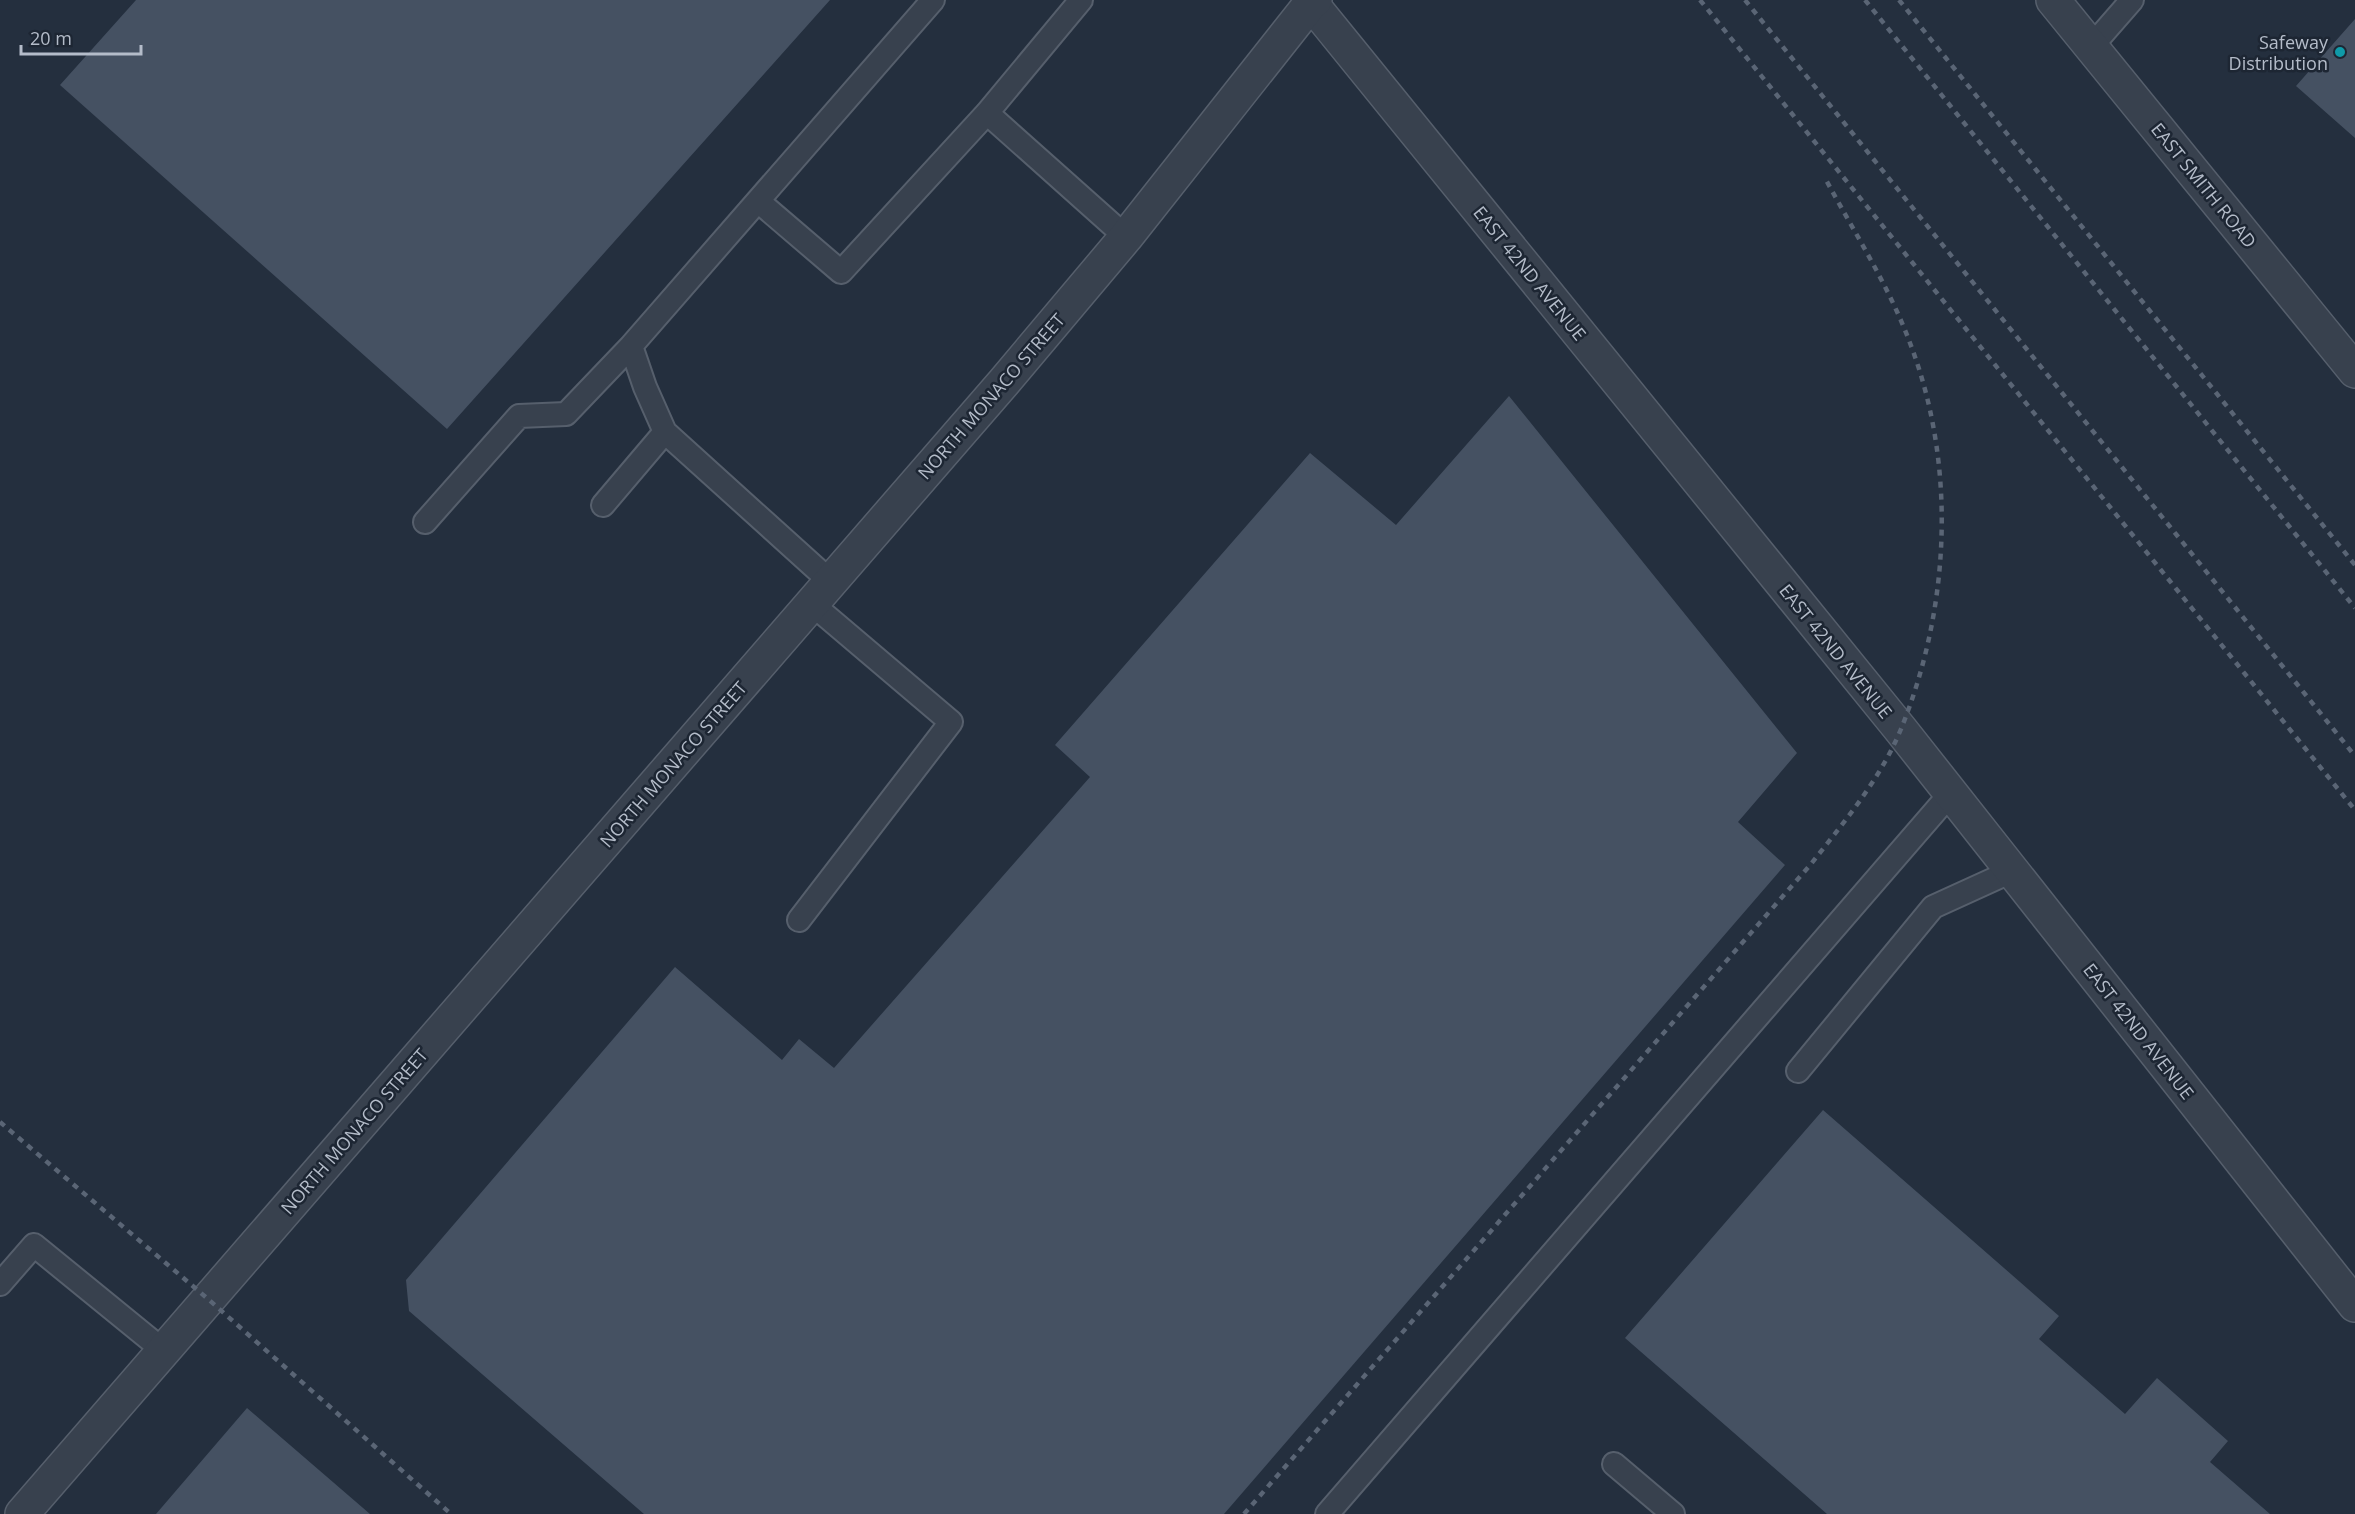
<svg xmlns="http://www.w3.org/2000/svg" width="2355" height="1514" viewBox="0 0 2355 1514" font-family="'Open Sans',sans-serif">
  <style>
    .building { fill: #455162 }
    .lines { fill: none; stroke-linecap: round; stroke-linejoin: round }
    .service-casing { stroke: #565f6c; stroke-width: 26 }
    .minor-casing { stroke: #565f6c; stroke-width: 36 }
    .tertiary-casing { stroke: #565f6c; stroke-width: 36 }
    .service { stroke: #38414e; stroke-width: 22 }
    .minor { stroke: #38414e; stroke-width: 33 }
    .tertiary { stroke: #38414e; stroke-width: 33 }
    .rail { stroke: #5a6575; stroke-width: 4.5; stroke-dasharray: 6 6; stroke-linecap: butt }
    .culture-dot { fill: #0f9aa8; stroke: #1d2633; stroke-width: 2 }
    .labels { text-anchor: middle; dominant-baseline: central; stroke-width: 5; stroke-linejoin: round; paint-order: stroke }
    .poi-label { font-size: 18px; fill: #b4bcc9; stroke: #1d2633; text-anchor: end }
    .street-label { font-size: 18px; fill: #b4bcc9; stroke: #1d2633 }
  </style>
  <rect width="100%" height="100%" fill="#242f3e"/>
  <path class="building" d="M136 0H830L447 429 60 85Z
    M2355 19V138L2296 86Z
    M1509 396 1797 753 1738 822 1785 865 1224 1514H644L409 1311 406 1280 675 967 782 1060 799 1039 834 1068 1090 777 1055 745 1310 453 1396 525Z
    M1823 1110 2059 1316 2039 1339 2125 1414 2157 1378 2228 1441 2210 1462 2270 1514H1827L1625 1338Z
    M247 1408 370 1514H156Z"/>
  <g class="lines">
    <g class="service-casing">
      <path id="service" d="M2091 47 2132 0
        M987 113 1126 237
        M758 201 841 272 987 113 1081 0
        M603 505 665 432
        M425 522 519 416 566 414 631 346
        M831 582 665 432 645 387 631 346 933 0
        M799 920 951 722 812 604
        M1798 1071 1933 907 2012 871
        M0 1284 34 1245 164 1351
        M1614 1464 1673 1514
        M1327 1514 1951 793"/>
    </g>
    <g class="minor-casing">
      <path id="minor" d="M1311 3 1901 730 2355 1305"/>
    </g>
    <g class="tertiary-casing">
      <path id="tertiary" d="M2053 0 2355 371
        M22 1514 1004 382 1126 237 1311 3 1315 0"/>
    </g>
    <use href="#service" class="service"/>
    <use href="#minor" class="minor"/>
    <use href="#tertiary" class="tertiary"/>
    <path class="rail" d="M1700 0 2355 810
      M1745 0 2355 756
      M1865 0 2355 608
      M1899 0 2355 565
      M0 1122 208 1299 451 1514
      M1244 1514 1811 864C1844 822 1880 780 1901 729 1950 608 1957 466 1910 343 1889 286 1854 232 1825 178"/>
  </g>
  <circle class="culture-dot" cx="2340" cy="52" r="6"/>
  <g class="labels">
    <g class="poi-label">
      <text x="2328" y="42">Safeway<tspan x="2328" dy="21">Distribution</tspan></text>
    </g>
    <g class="street-label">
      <text transform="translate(2204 185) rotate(51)">EAST SMITH ROAD</text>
      <text transform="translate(1530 273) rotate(51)">EAST 42ND AVENUE</text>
      <text transform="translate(991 396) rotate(-49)">NORTH MONACO STREET</text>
      <text transform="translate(1836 651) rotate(51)">EAST 42ND AVENUE</text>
      <text transform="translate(673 764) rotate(-49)">NORTH MONACO STREET</text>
      <text transform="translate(2139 1031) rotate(52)">EAST 42ND AVENUE</text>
      <text transform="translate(354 1131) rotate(-49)">NORTH MONACO STREET</text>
    </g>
  </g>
  <path d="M21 45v9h120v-9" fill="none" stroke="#b4bcc9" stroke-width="3"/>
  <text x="30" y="45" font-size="18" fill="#b4bcc9" stroke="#1d2633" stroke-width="4.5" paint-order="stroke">20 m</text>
</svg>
